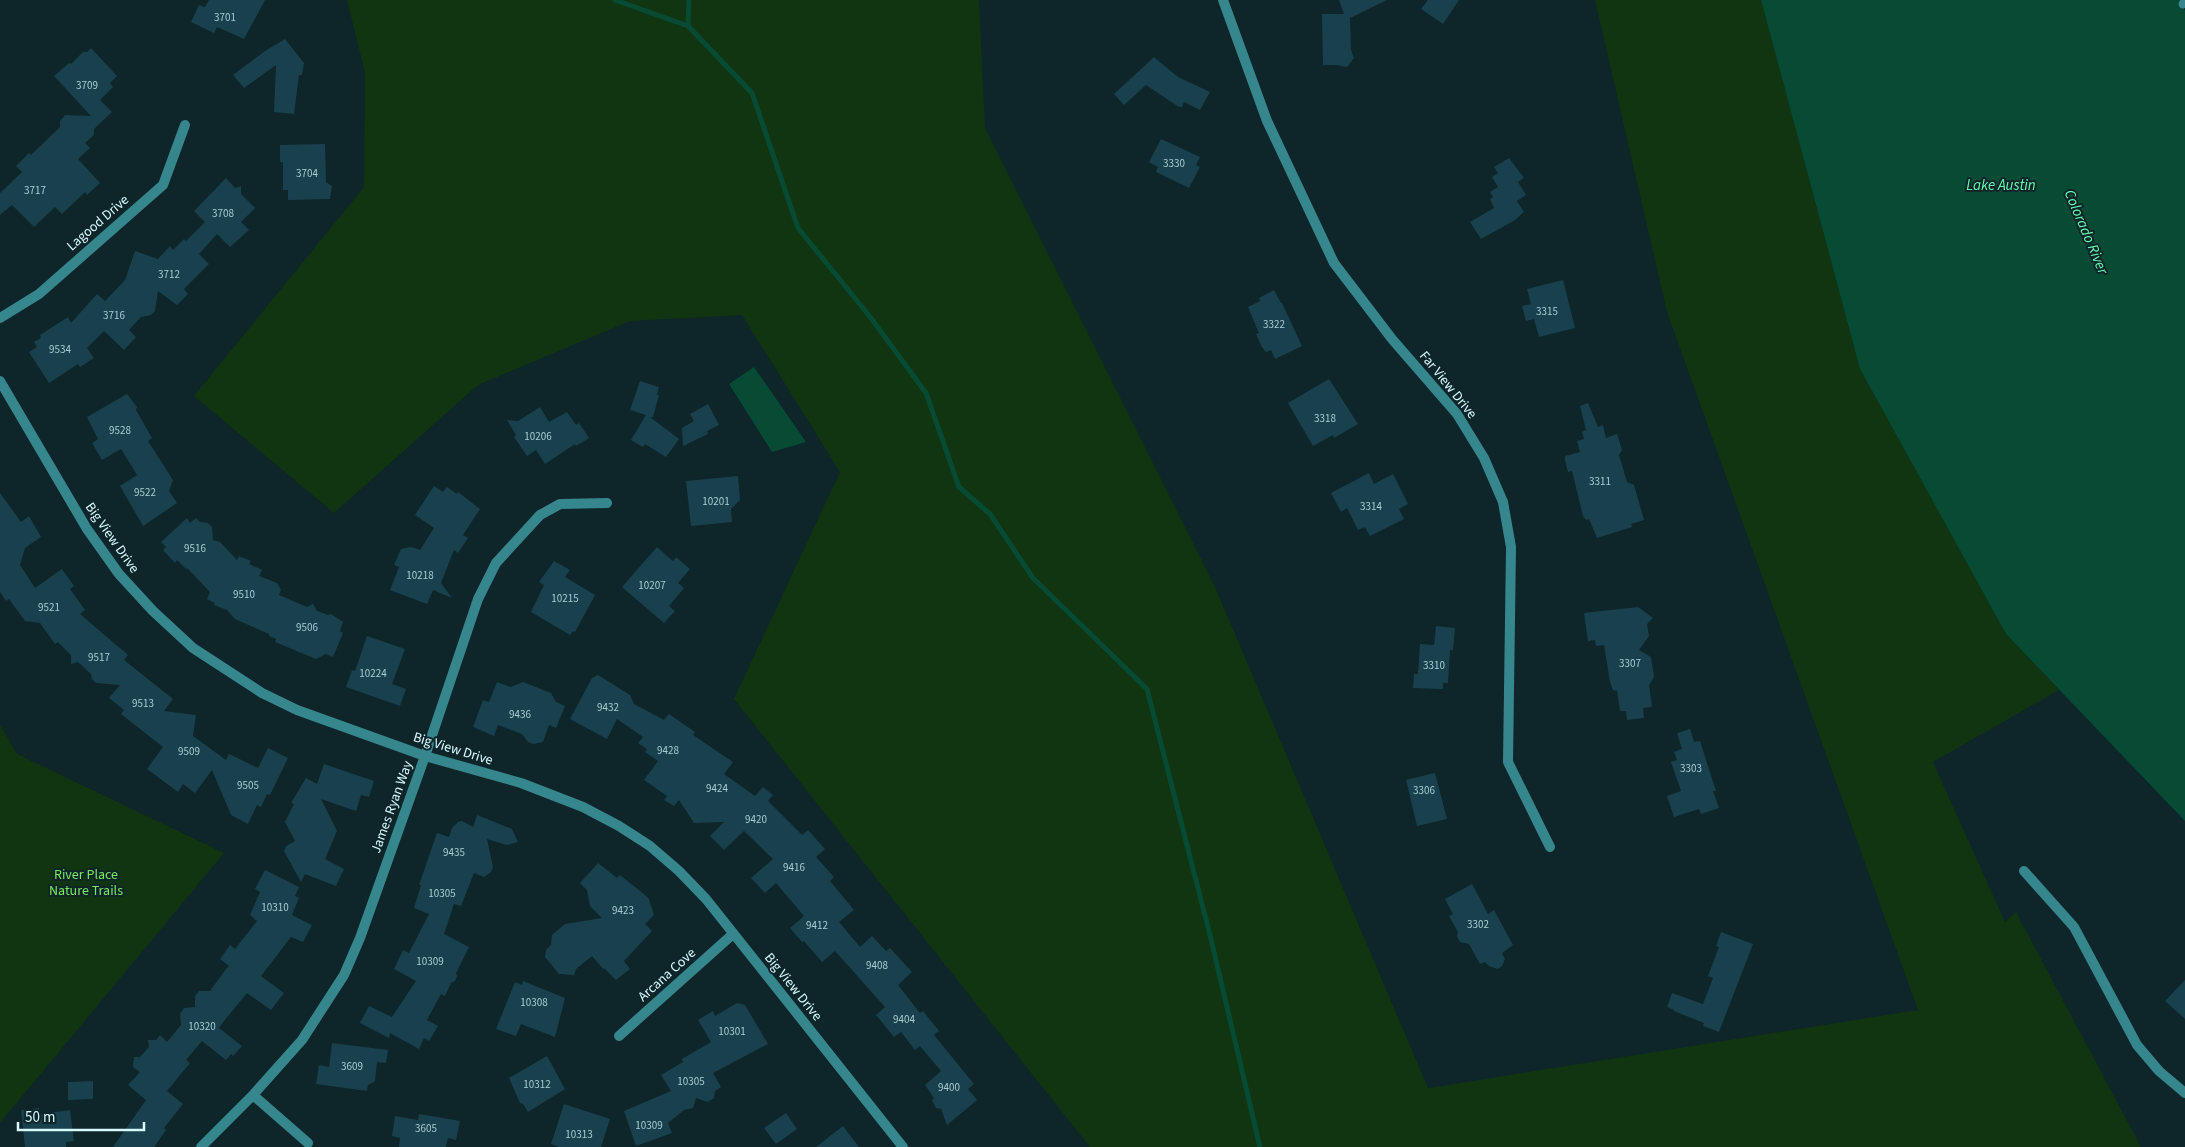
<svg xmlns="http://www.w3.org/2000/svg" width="2185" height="1147" viewBox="0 0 2185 1147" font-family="'Source Sans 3',sans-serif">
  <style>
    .green { fill: #113511 }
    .water { fill: #074b34 }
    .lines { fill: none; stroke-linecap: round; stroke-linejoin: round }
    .stream { stroke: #074b34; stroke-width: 5 }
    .building { fill: #19414d }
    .service { stroke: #36878d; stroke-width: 9 }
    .minor { stroke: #36878d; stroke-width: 10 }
    .labels { text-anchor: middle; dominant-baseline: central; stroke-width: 4; stroke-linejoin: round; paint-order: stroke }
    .number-label { font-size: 11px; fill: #a8ccd2 }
    .street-label { font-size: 14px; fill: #d8faff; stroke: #0e252a }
    .park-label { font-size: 14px; fill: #7ae95a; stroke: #0e252a }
    .water-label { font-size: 15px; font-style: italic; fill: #66ffb0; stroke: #0e252a }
  </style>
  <rect width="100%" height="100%" fill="#0e252a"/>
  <path class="green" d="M347 0H979L985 128 1215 587 1428 1088 1918 1010 1667 312 1595 0H1761L1860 369 2006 634 2059 690 1933 762 2005 922 2016 912 2141 1147H1090L734 699 840 472 742 315 630 321 478 385 334 513 194 396 364 187 365 73Z
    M0 725 17 754 224 853 0 1123Z"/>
  <path class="water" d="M1761 0H2181L2185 11V821L2006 634 1860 369Z
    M754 367 806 442 772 452 729 384Z"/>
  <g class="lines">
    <path class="stream" d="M615 0 688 26
      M689 0 688 26 752 93 798 228 871 318 926 393 959 487 990 514 1033 578 1147 689 1210 935 1260 1147"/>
  </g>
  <path class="building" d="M209 0H265L244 39 217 27 214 33 191 22 199 5 205 7Z
    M1339 0H1387L1350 18 1351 50 1354 58 1347 67 1337 65H1323L1322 14H1344Z
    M1428 0H1459L1443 24 1421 9Z
    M285 39 304 63 302 75H299L294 114 274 112 276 65 244 88 233 75 265 51Z
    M91 48 117 76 110 83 113 87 100 100 112 112 94 129V135L85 143 90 148 78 159 100 183 87 195 85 192 62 214 55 207 34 227 12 205 0 215V193L22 172 16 166 29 153 31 155 60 127V121L65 115 91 116 54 76 69 63 71 64 83 52H87Z
    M1154 57 1178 77 1210 92 1200 110 1184 102 1182 107H1179L1146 85 1124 105 1114 94Z
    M1161 139 1200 157 1196 165 1200 167 1189 188 1156 172 1158 167 1149 162Z
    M325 144 326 182 332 186 330 199 288 200V190H283V162H280V145Z
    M1509 158 1524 178 1518 182 1526 195 1517 201 1524 212 1515 220 1481 239 1470 222 1494 208 1490 199 1493 197 1490 192 1498 187 1492 177 1498 173 1494 167Z
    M226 178 235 188 241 186V194L255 208 241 222 249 230 230 247 217 234 199 254 209 264 184 289 188 294 177 305 158 291 155 311 151 315 141 317 129 330 136 337 124 350 104 331 87 348 94 358 80 367 78 364 49 383 29 352 37 347 34 342 41 338 40 335 68 317 71 323 97 294 105 301 125 280 135 251 158 259 170 246 173 250 184 239 186 241 205 222 194 211Z
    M1563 280 1575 328 1539 337 1534 319 1526 321 1522 306 1531 304 1527 289Z
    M1274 290 1281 303H1282L1302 346 1275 359 1271 350 1266 352 1262 347 1256 334 1259 333 1248 307 1260 301 1259 298Z
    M1329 379 1358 424 1334 438 1333 435 1313 446 1288 403Z
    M640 381 659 387 657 395H659L653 417H650L679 439 666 457 645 444 643 447 631 440 646 415 630 410Z
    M127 394 137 407 136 410 152 438 148 441 173 480 169 491 177 503 143 526 120 486 137 475 121 449 102 460 92 443 98 439 87 417Z
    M1588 403 1598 427 1603 425 1606 438 1617 434 1622 450 1619 455 1627 482 1634 485 1644 520 1631 524 1632 527 1597 538 1589 519 1586 520 1583 516 1572 471 1568 472 1565 460V456L1580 452 1577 441 1584 439 1582 432 1586 430 1580 406Z
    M708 404 719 425 707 431 708 434 683 446 682 428 694 421 690 414Z
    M540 407 549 422 567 412 576 425 579 423 589 438 576 446 575 444 545 464 536 450 527 456 514 437 516 435 507 420 518 421Z
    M1369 473 1374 484 1393 474 1408 504 1399 509 1404 519 1370 536 1365 527 1358 530 1347 508 1341 512 1331 493Z
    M738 476 740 500 731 509 732 522 691 526 686 481Z
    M434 486 443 492 447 487 457 494 458 492 480 509 463 535 468 538 458 553 454 550 441 583 452 598 433 590 427 604 390 590 399 567 394 565 401 549 411 547 420 550 434 528 415 515Z
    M0 493 21 522 29 516 41 537 25 548 20 565 35 588 62 569 74 586 70 589 85 610 80 614 128 655 124 660 173 699 164 711 196 715 193 736 226 760 229 754 258 768 268 748 288 758 270 795 267 794 261 807 257 805 248 824 231 815 212 770 195 793 183 784 178 792 147 769 163 747 121 714 124 710 109 698 120 685 96 683 92 679 91 674 78 662 71 664V655L58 642 55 644 40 623 25 621 9 599 6 601 0 592Z
    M187 518 190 523 196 518 200 522 208 523 212 527 213 540 220 542 237 560 239 556 251 561 249 564 262 570 259 576 277 583 281 590 279 595 307 607 313 604 317 611 328 615 331 614 343 622 340 631 343 633 333 657 326 654 316 659 275 642 276 639 269 636V634L235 619 227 610 214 605 215 603 207 599 210 592 187 568 186 569 177 560 175 563 163 550 166 547 161 542Z
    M657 547 673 561 676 557 690 569 678 583 684 588 669 606 675 611 664 623 622 587Z
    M554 561 570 570 565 577 595 595 575 632 573 631 570 635 531 612 544 585 539 582Z
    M1638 607 1653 618 1647 624 1649 636 1639 650 1651 657 1654 677 1649 685 1652 707 1643 708 1644 718 1627 720 1626 711H1620L1617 691 1613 690 1610 682 1604 645 1596 646 1595 640 1588 641 1584 613Z
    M1436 626 1455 628 1453 650H1450L1448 683H1443V689L1413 688 1414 674H1418L1420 644 1434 645Z
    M367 636 405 649 392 684 406 689 400 706 346 687 352 670 355 671Z
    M598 675 630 695 634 704 664 720 669 714 695 732 693 735 733 762 724 774 755 796 763 787 773 795 768 801 802 835 808 830 825 849 816 857 834 877 830 881 854 910 839 922 860 947 872 936 886 951 890 948 912 972 898 985 920 1013 923 1011 939 1031 934 1035 974 1084 968 1089 977 1100 947 1125 941 1109 936 1108 932 1100 934 1098 925 1085 941 1071 920 1046 915 1050 901 1032 894 1037 876 1015 885 1007 835 951 822 962 804 941 802 942 790 928 804 916 776 883 765 893 751 878 773 859 744 831 724 850 710 836 724 822 694 823 679 800 674 806 664 800 667 796 644 780 658 761 645 752 647 749 638 743 643 737 617 719 607 739 570 719 592 678Z
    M497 682 511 687 523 682 551 693 556 702 565 706 556 728 549 725 543 742 533 744 528 742 522 734 498 725 494 736 473 727 483 700 489 702Z
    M1690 729 1694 742 1700 741 1716 791H1713L1719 808 1701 814 1699 809 1674 817 1667 796 1681 791 1671 762 1677 760 1674 752 1682 749 1677 733Z
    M324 764 374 781 369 797 361 795 356 811 321 799 337 831 325 859 344 869 336 886 305 874 301 882 284 851 286 846 295 841 285 822 294 804 291 803 306 778 317 784Z
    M1435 773 1447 819 1417 826 1406 780Z
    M477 815 512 829 518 842 507 845 487 839 493 867 491 872 484 877 474 873 461 906 454 904 444 934 469 947 456 973 457 976 455 981 451 983 445 996 441 994 427 1020 438 1026 429 1041 424 1038 419 1049 390 1033 389 1038 360 1023 369 1006 392 1017 416 981 394 969 403 950 409 953 429 914 414 908 421 885H419L437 833 449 837 452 828 458 822 462 821 473 827Z
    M598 863 617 878 620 875 645 895 649 899 654 915 645 924 652 931 624 961 630 969 616 980 604 968 603 969 592 956 576 969 574 975 559 974 545 957 546 950 551 945 552 935 565 924 602 918 590 906 587 890 580 883Z
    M265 870 299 887 295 896 299 898 292 915 312 925 303 942 291 937 261 976 284 993 271 1010 247 993 224 1021 219 1028 242 1046 233 1056 231 1054 226 1060 202 1041 186 1060 190 1063 167 1091 183 1104 164 1128 166 1130 154 1147H113L146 1100 128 1085 140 1072 133 1067 134 1057H140L149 1047 148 1040H156L160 1035 167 1042 181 1025 180 1014 184 1008 195 1007V996L199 991H210L226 969 229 966 220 959 230 945 235 949 257 921 250 915 260 892 255 889Z
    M1472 884 1488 914 1494 910 1513 945 1502 953 1505 959 1502 966 1498 969 1489 966 1485 962 1480 964 1469 944 1460 942 1457 936 1458 932 1449 916 1453 914 1445 899Z
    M1721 932 1753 944 1719 1032 1703 1026 1704 1023 1674 1011V1010L1667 1007 1672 993 1703 1004 1713 978 1708 976 1719 947 1716 946Z
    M2185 980V1019L2165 1001Z
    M523 981 565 998 555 1037 521 1024 516 1036 496 1029 515 982 522 985Z
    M737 1003 745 1005 768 1044 713 1073 721 1087 715 1091 714 1098 708 1102 696 1098 693 1108 684 1110 668 1123 672 1133 636 1146 624 1111 671 1091 661 1075 683 1062 682 1059 711 1042 698 1020 713 1011 715 1016Z
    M332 1043 388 1050 386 1063 377 1062 375 1081 368 1085 367 1091 316 1084 319 1065 329 1067Z
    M547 1056 565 1089 528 1112 523 1104 520 1103 509 1078Z
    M93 1081V1099L68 1100V1082Z
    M564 1104 610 1119 601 1147H559L551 1144Z
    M39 1108 40 1114 70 1110 74 1141 66 1142V1147H25L21 1110Z
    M786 1113 797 1129 776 1144 764 1128Z
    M419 1114 460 1121 456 1140 448 1138 446 1147H399L400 1138 392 1136 395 1116 418 1120Z
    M843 1126 859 1147H816Z"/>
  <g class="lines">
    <path class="service" d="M2183 4 2185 2"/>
    <path class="minor" d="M1223 0 1267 121 1334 263 1392 339 1457 414 1484 458 1503 502 1511 547 1508 762 1550 847
      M0 318 39 294 163 185 185 125
      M0 381 87 529 119 574 153 611 193 648 262 693 297 710 425 756 521 783 583 807 619 826 650 846 679 871 706 899 903 1147
      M2024 871 2074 927 2137 1045 2159 1071 2185 1093
      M619 1036 733 934
      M253 1095 308 1143
      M201 1147 253 1095 302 1040 344 975 360 938 425 756 478 599 496 563 540 515 560 504 607 503"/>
  </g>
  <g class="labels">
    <g class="number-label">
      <text x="225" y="17">3701</text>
      <text x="87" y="85">3709</text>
      <text x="1174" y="163">3330</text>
      <text x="307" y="173">3704</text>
      <text x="35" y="190">3717</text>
      <text x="223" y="213">3708</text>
      <text x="169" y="274">3712</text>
      <text x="1547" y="311">3315</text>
      <text x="114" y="315">3716</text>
      <text x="1274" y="324">3322</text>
      <text x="60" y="349">9534</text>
      <text x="1325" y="418">3318</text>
      <text x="120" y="430">9528</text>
      <text x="538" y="436">10206</text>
      <text x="1600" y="481">3311</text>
      <text x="145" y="492">9522</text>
      <text x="716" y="501">10201</text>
      <text x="1371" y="506">3314</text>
      <text x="195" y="548">9516</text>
      <text x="420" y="575">10218</text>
      <text x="652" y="585">10207</text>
      <text x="244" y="594">9510</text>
      <text x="565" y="598">10215</text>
      <text x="49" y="607">9521</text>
      <text x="307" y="627">9506</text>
      <text x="99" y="657">9517</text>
      <text x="1630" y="663">3307</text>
      <text x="1434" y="665">3310</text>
      <text x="373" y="673">10224</text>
      <text x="143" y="703">9513</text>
      <text x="608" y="707">9432</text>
      <text x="520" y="714">9436</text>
      <text x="668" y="750">9428</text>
      <text x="189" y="751">9509</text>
      <text x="1691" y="768">3303</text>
      <text x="248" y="785">9505</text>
      <text x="717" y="788">9424</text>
      <text x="1424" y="790">3306</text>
      <text x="756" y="819">9420</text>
      <text x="454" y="852">9435</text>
      <text x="794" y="867">9416</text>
      <text x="442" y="893">10305</text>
      <text x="275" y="907">10310</text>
      <text x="623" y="910">9423</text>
      <text x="1478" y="924">3302</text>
      <text x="817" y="925">9412</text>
      <text x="430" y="961">10309</text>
      <text x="877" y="965">9408</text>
      <text x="534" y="1002">10308</text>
      <text x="904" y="1019">9404</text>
      <text x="202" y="1026">10320</text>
      <text x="732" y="1031">10301</text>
      <text x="352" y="1066">3609</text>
      <text x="691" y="1081">10305</text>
      <text x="537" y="1084">10312</text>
      <text x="949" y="1087">9400</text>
      <text x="649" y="1125">10309</text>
      <text x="426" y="1128">3605</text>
      <text x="579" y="1134">10313</text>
    </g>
    <g class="street-label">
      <text transform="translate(98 223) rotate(-41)">Lagood Drive</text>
      <text transform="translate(1448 385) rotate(51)">Far View Drive</text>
      <text transform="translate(112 538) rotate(55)">Big View Drive</text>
      <text transform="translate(453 749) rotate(17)">Big View Drive</text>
      <text transform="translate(392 807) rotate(-70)">James Ryan Way</text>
      <text transform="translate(667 975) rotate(-42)">Arcana Cove</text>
      <text transform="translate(793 987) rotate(51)">Big View Drive</text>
    </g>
    <g class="park-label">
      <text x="86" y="875">River Place<tspan x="86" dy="16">Nature Trails</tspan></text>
    </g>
    <g class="water-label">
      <text x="2001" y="185">Lake Austin</text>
      <text transform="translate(2086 232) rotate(67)">Colorado River</text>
    </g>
  </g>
  <path d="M18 1122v8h126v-8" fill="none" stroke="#d8faff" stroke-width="2.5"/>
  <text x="25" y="1122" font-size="15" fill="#d8faff" stroke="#0e252a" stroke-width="4" paint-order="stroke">50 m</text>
</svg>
